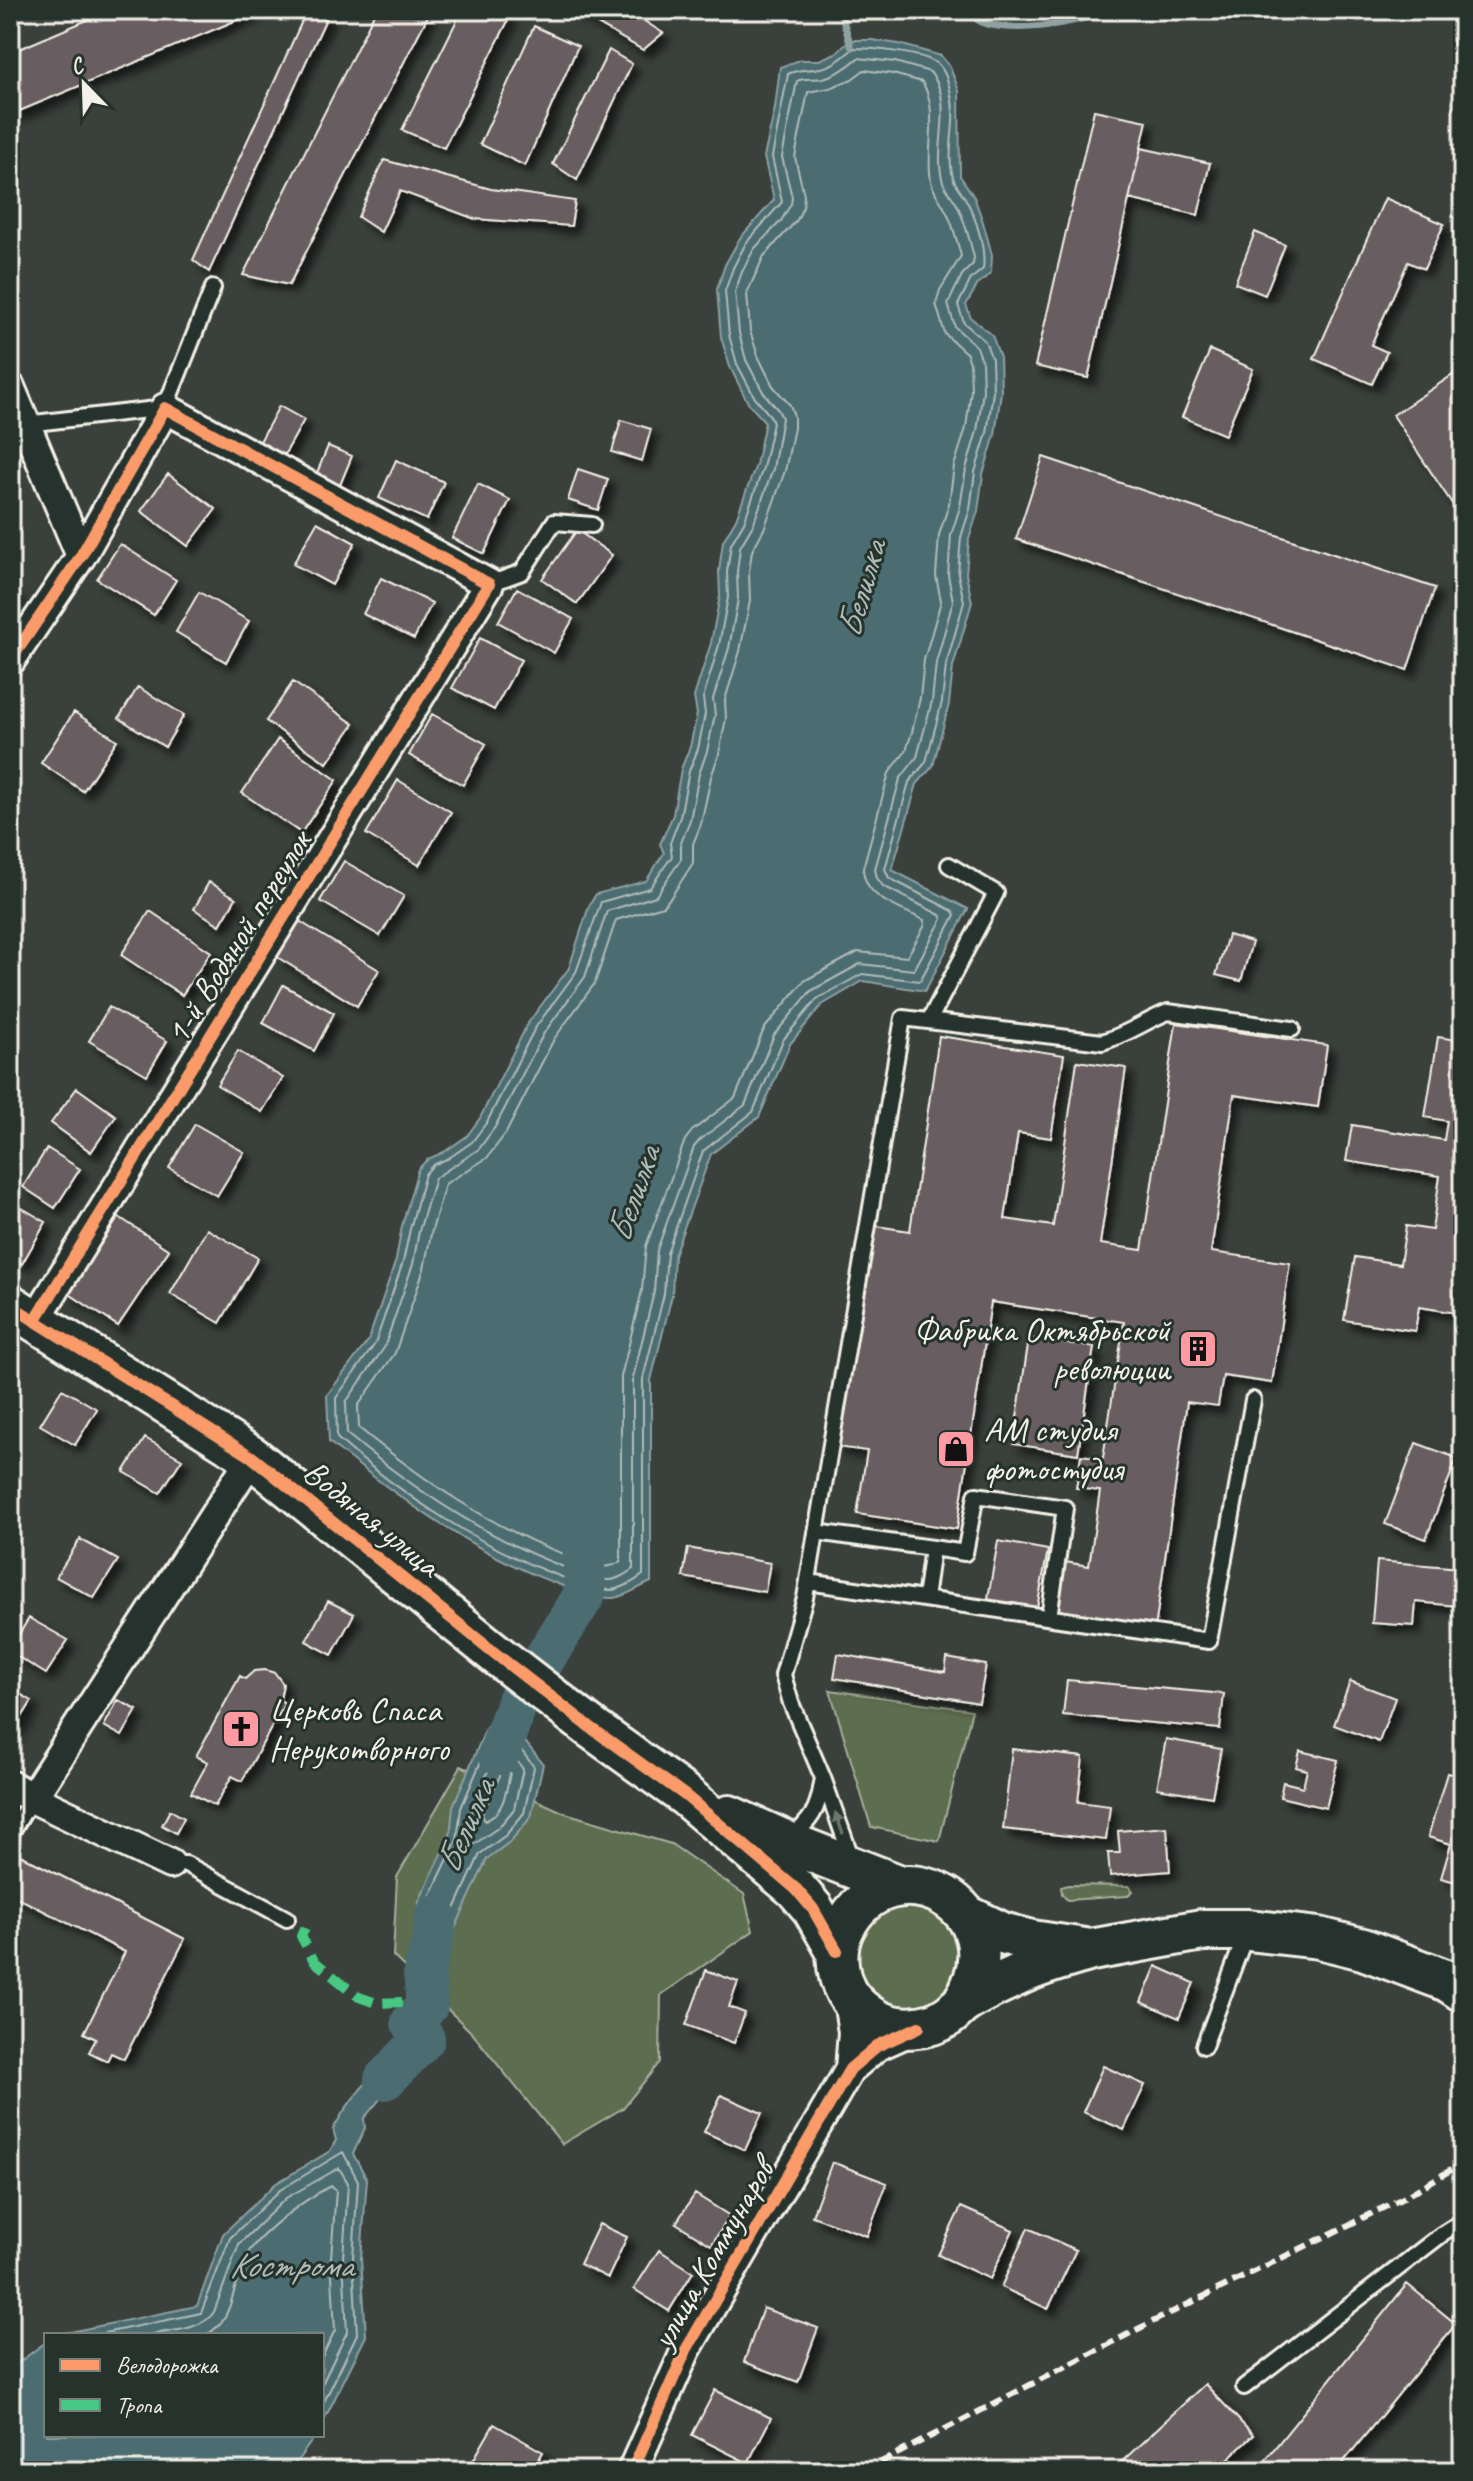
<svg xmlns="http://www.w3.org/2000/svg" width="1473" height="2481" viewBox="0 0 1473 2481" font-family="Caveat,sans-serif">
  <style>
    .green { fill: #5d6d4f; stroke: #a8af9c; stroke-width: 2 }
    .water { fill: #4b6c71; stroke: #8fa1a1; stroke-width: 2 }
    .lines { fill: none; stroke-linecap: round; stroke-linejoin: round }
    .shore { stroke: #b0bcb8; stroke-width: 2 }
    .stream { stroke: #8fa1a1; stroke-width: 7 }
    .river { stroke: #4b6c71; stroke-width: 42 }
    .building { fill: #675d60; stroke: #f4f1e8; stroke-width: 2; filter: url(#shadow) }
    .lane-casing { stroke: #f4f1e8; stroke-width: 20 }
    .street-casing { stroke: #f4f1e8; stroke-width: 34 }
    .secondary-casing { stroke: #f4f1e8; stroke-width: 46 }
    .lane { stroke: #26332d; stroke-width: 14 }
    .street { stroke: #26332d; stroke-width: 28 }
    .secondary { stroke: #26332d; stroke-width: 40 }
    .rail { stroke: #f4f1e8; stroke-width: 6; stroke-dasharray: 12 6; stroke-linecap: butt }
    .quiet { stroke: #46c982; stroke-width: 10; stroke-dasharray: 20 10; stroke-linecap: butt }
    .cycleway-casing { stroke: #26332d; stroke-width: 17 }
    .cycleway { stroke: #fa9b69; stroke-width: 12 }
    .oneway { fill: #6e766e }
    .labels { text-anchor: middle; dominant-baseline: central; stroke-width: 6; stroke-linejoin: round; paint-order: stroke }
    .street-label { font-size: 34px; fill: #f4f1e8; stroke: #26332d }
    .poi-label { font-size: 34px; fill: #f4f1e8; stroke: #26332d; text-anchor: start }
    .water-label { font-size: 36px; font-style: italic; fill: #b0bcb8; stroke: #26332d }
  </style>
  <defs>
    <filter id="shadow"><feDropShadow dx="7" dy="7" stdDeviation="4" flood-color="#0009"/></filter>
  </defs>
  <rect width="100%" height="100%" fill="#3a403c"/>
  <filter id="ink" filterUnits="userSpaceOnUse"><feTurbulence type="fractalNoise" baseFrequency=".0125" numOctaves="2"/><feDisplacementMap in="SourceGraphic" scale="16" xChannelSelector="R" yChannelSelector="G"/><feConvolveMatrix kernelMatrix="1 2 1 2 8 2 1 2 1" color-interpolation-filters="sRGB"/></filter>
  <g filter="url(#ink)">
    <path class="green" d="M830 1690 972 1710 939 1841 871 1827Z
      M461 1766 565 1813 671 1844 744 1894 753 1931 661 1995 660 2062 623 2108 562 2144 473 2034 393 1956 397 1877Z
      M1068 1885 1129 1886 1133 1891 1127 1896 1067 1900 1062 1894 1061 1887Z
      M893 1903C904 1904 921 1902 929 1907 999 1947 932 2045 871 1992 853 1977 854 1958 861 1937 863 1931 864 1925 868 1921 875 1914 885 1909 893 1903Z"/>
    <path class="water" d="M849 40H872L899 44 941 56 950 67 959 91 960 176 974 197 983 222 992 255 991 273 978 284 966 305 971 318 992 335 1000 357 1001 392 995 435 983 474 978 511 969 539 966 574 972 602 953 667 949 704 933 766 917 784 892 870 968 909 925 991 863 981 822 1005 790 1044 759 1117 711 1154 674 1255 672 1295 651 1380V1582C639 1587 623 1598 611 1598 592 1598 575 1591 558 1584 473 1553 399 1498 329 1442L327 1395 368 1341 396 1260 402 1226 418 1169 428 1159 444 1152 467 1136 480 1118 528 1023 569 968 589 906 596 894 646 881 664 853 660 844 673 815 681 769 690 747 697 714 694 697 711 643 720 596 719 571 723 541 736 519 756 465 765 422 748 403 730 367 721 337 717 289 725 265 740 238 774 200 764 157 775 108 780 67 800 60H819L838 52Z
      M509 1699 517 1702 519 1734 543 1764 531 1817 511 1841 487 1859 452 1935 424 1972 418 1922 419 1901 450 1837 453 1806 487 1726Z
      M424 2039 423 2059 401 2081 387 2091 364 2118 365 2128 353 2154 367 2179 361 2258 366 2336 322 2424V2335H55L197 2306 223 2234 275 2184 330 2151 336 2140 333 2129C358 2085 381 2065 424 2039Z
      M46 2342V2435H316L290 2471H10V2369Z"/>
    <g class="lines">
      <path class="shore" d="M854 48C872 48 924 53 938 64 950 75 954 107 953 122 952 140 948 160 953 177 955 185 961 192 965 198 976 217 986 248 983 269L971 279 958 305 964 323 985 341 992 359 993 392 987 433 975 472 970 509 961 537 958 574 964 602 946 665 942 702 926 762 909 782 885 869 889 878 953 911 955 915 920 981 862 974 817 999 783 1040 753 1112 703 1151 667 1253 664 1294 643 1379V1575C635 1581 620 1590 610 1590 593 1589 577 1583 562 1577 482 1548 401 1495 337 1438L336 1398 375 1344 403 1262 410 1229 425 1174 433 1165 449 1158 472 1142 487 1122 535 1028 576 972 601 902 650 888 672 856 670 843 680 817 689 771 698 749 705 714 703 698 719 645 728 597 727 572 731 544 744 522 763 468 773 423 771 417 755 398 737 364 729 335 725 291 733 268 746 243 782 202 772 157 788 74C799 68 808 71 820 68 834 66 844 56 854 48Z
        M858 58 895 62 930 72C956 102 932 147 943 182 946 190 952 196 956 203 965 219 969 239 974 257L973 264 962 275 948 304 955 327 977 347 982 361 983 391 977 431 966 469 960 507 951 535 948 575 953 601 936 663 932 701 917 757 900 779 875 869 877 878 883 886 940 915 942 919 914 970 860 964 811 991 774 1035 745 1105 700 1140 694 1147 657 1250 654 1292 633 1378V1569C628 1573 618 1579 611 1580 597 1581 581 1574 569 1569 488 1539 413 1489 347 1434L346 1402 384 1348 413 1264 419 1231 435 1178 479 1149 495 1127 544 1033 585 977 607 911 656 896 681 859V843L690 820 699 774 707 751 715 715 713 699 729 648 738 599 737 572 740 547 753 525 773 469 782 418 778 410 763 392 746 360 739 333 735 292 742 272 754 249 781 221 791 204 792 197 782 157 797 81C806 77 813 80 823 78 836 75 848 67 858 58Z
        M864 70 893 74 922 82C940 110 925 149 931 181 933 192 940 199 945 209 953 223 957 241 961 256L940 290 936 304 945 334 967 354 970 363 971 390 966 428 954 466 949 504 939 535 936 576 941 601 924 660 920 698 912 732 906 751 889 773 863 868C864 899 900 908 924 920L925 925 907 957 858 952 804 981 764 1029 735 1098 692 1131 685 1140 646 1246 642 1290 621 1377V1561C606 1573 586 1563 569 1556 492 1528 423 1480 359 1428L358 1406 395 1353 424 1269 431 1234 445 1184 487 1158 506 1133 554 1039 595 983 616 920 663 906 671 897 693 863V844L701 824 711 777 719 754 726 718 725 700 740 651 750 601 749 572 752 551 764 529 785 471 794 428V416L790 405 773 386 758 356 750 331 747 293 764 256 797 220 803 207 804 195 795 157 808 92 830 88 852 79Z
        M508 1718 512 1738 534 1767 524 1813 506 1835 480 1854 445 1931 435 1943 431 1944 429 1941 426 1922 427 1903 457 1840 461 1808 494 1731 504 1719Z
        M500 1744 505 1745 523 1769 514 1809 499 1827 469 1848 466 1844 471 1811Z
        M504 1767 508 1768 510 1773C506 1792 504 1813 485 1821L482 1814Z
        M95 2335 201 2313 230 2238 280 2190 343 2152 358 2181 353 2258 357 2334 322 2406
        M146 2335C166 2331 202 2331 214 2312L239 2244 286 2198 339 2168 348 2183 343 2258 347 2332 322 2384
        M205 2335C238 2321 231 2275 250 2250 266 2229 308 2196 332 2186L336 2190 331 2258 335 2330 322 2357"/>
      <path class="stream" d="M840 10 851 46
        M960 10C971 11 976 22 987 24 1027 33 1073 23 1112 10"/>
      <path class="river" d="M499 1754 517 1702 585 1594 583 1539
        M385 2079 424 2039 412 2022 427 2006 424 1972 433 1939 436 1916"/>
    </g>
    <path class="building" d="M88 10H253L254 13 10 115V53L92 18Z
      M307 10H330L209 272 193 260Z
      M376 10H431L289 285 243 275Z
      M462 10H495L510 17 444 148 402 130Z
      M567 10H627L663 33 643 50 585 17Z
      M534 26 578 46 525 166 480 144Z
      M609 50 632 64 577 180 553 164Z
      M1094 110 1147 121 1088 378 1035 366Z
      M1141 148 1210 163 1198 215 1129 199Z
      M384 160 491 189 575 201 571 226 475 219 400 191 381 232 358 217Z
      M1385 198 1444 224 1424 269 1408 262 1371 345 1387 352 1372 384 1314 359Z
      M1255 232 1285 245 1265 295 1235 283Z
      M1210 350 1253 369 1225 435 1182 417Z
      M1463 368V520L1393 415Z
      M279 406 304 420 281 461 257 447Z
      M621 420 651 429 642 461 612 452Z
      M328 446 352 456 338 490 314 480Z
      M1043 457 1435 588 1407 670 1016 539Z
      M396 460 444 482 427 520 379 498Z
      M578 469 608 479 598 510 568 500Z
      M168 474 216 509 188 546 141 511Z
      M478 484 510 500 484 554 452 538Z
      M317 522 355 543 332 585 293 564Z
      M577 530 612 555 577 604 542 579Z
      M120 544 176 580 154 615 97 579Z
      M381 578 432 603 414 639 363 614Z
      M517 588 573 619 554 653 498 622Z
      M10 590 18 596 10 607Z
      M199 592 249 621 226 662 176 632Z
      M480 638 521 660 494 710 452 688Z
      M293 682 354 724 327 763 266 721Z
      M138 687 184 715 165 747 119 718Z
      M74 712 117 740 83 791 41 763Z
      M432 714 486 744 463 785 409 755Z
      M278 739 337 780 301 833 242 793Z
      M398 780 451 812 419 865 366 834Z
      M344 861 404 896 380 936 320 901Z
      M209 882 236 898 220 925 194 909Z
      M150 911 211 952 182 995 121 955Z
      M299 921 379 970 357 1006 277 957Z
      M1228 935 1252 942 1241 981 1216 975Z
      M283 985 334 1013 314 1051 263 1023Z
      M109 1007 167 1041 147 1075 89 1041Z
      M1176 1023 1327 1045 1318 1107 1234 1095 1211 1252 1290 1263 1272 1383 1223 1376 1218 1406 1187 1402 1155 1629 1057 1613 1065 1562 1089 1566 1100 1491 1076 1488 1081 1455 1103 1458 1124 1322 991 1302 957 1529 857 1514 867 1451 836 1447 869 1225 910 1231 939 1036 1064 1055 1051 1138 1018 1133 1005 1219 1053 1226 1077 1061 1126 1068 1100 1244 1142 1250Z
      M1438 1037 1463 1041V1314L1419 1307 1415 1331 1344 1320 1355 1257 1400 1264 1406 1226 1432 1230 1440 1176 1346 1161 1352 1125 1444 1140 1447 1121 1425 1117Z
      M238 1051 283 1078 262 1112 217 1085Z
      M77 1088 116 1116 91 1152 51 1123Z
      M195 1124 244 1152 217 1196 169 1168Z
      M47 1148 80 1169 55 1208 23 1187Z
      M10 1201 46 1222 22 1264 10 1257Z
      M119 1217 169 1250 118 1326 68 1293Z
      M207 1229 258 1258 220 1323 170 1294Z
      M1029 1338 1094 1347 1078 1454 1013 1444Z
      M62 1389 97 1409 75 1445 40 1425Z
      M145 1438 182 1459 160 1493 124 1472Z
      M1416 1443 1457 1458 1426 1539 1385 1524Z
      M80 1539 118 1560 94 1598 56 1577Z
      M998 1541 1048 1550 1036 1613 987 1604Z
      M688 1548 770 1563 765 1592 683 1577Z
      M1377 1561 1461 1568 1457 1606 1416 1602 1414 1626 1372 1623Z
      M328 1601 354 1614 332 1655 306 1641Z
      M29 1618 68 1640 46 1674 10 1652V1649Z
      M838 1654 945 1672 947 1658 986 1665 979 1703 834 1678Z
      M265 1670 275 1673 283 1684 280 1700 285 1703 242 1781 232 1776 215 1806 191 1793 208 1762 196 1756 240 1676 245 1679 254 1671Z
      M1067 1680 1224 1694 1220 1729 1063 1715Z
      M1350 1681 1395 1698 1379 1742 1334 1725Z
      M10 1688 32 1701 10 1736Z
      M118 1700 137 1710 122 1736 104 1726Z
      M1166 1739 1221 1749 1212 1797 1157 1788Z
      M1012 1749 1083 1757 1078 1802 1110 1806 1106 1840 1003 1829Z
      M1300 1751 1338 1760 1326 1808 1280 1797 1283 1782 1303 1787 1307 1770 1296 1767Z
      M1447 1773 1463 1777V1884L1441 1878 1451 1844 1428 1837Z
      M170 1810 184 1818 176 1833 162 1825Z
      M1167 1827 1170 1871 1110 1876 1108 1853H1120L1118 1831Z
      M18 1854 185 1939 124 2059 111 2053 107 2061 89 2052 96 2039 84 2033 125 1952 10 1894V1869Z
      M1156 1966 1194 1983 1179 2018 1141 2002Z
      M706 1970 738 1982 729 2007 745 2013 734 2043 686 2025Z
      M1103 2066 1145 2085 1124 2130 1083 2112Z
      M721 2095 762 2113 745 2150 704 2132Z
      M832 2162 887 2183 867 2236 812 2216Z
      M695 2194 730 2216 711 2245 676 2223Z
      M961 2207 1013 2230 990 2279 938 2255Z
      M599 2224 627 2237 608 2278 580 2264Z
      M1028 2228 1076 2250 1048 2309 1001 2287Z
      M659 2250 693 2272 669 2311 634 2289Z
      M1407 2284 1456 2324 1336 2471H1268L1261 2465Z
      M763 2308 818 2328 798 2382 744 2362Z
      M1205 2384 1253 2435 1216 2471H1122L1117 2466Z
      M715 2390 771 2418 748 2463 692 2435Z
      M494 2424 543 2452 532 2471H467Z"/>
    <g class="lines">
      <g class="lane-casing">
        <path id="lane" d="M26 424 165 408 213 288
          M489 584 522 572 554 522 592 525
          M929 1021 996 893 949 865
          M816 1532 932 1548 925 1599
          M932 1548 965 1553 976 1495 1065 1508 1049 1617
          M808 1582 1209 1641 1253 1400
          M10 1835 32 1798
          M790 1839C811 1820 818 1811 822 1783
          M853 1862 823 1778 791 1703 783 1675 805 1598 903 1018 1102 1042C1127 1035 1145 1021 1168 1012L1292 1029
          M170 1864H186L287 1919
          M1204 2046 1246 1934
          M1244 2387 1441 2235 1463 2221"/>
      </g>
      <g class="street-casing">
        <path id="street" d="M10 387 81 556
          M10 661 81 556 165 408 489 584 36 1319
          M10 1785 32 1798 170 1864
          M32 1798 252 1457
          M847 1994 853 2032 850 2069
          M632 2471 686 2350 850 2069 877 2046 915 2029"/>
      </g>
      <g class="secondary-casing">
        <path id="secondary" d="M10 1305 252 1457 502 1659 590 1727 686 1796 796 1889 813 1909 837 1951
          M729 1816 787 1842 900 1886
          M967 1916 1002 1933 1032 1941 1091 1950 1202 1930H1248L1319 1938 1363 1949 1448 1981 1463 1991
          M962 2004C1025 1906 889 1838 844 1928 834 1947 836 1973 846 1992 853 2004 866 2015 878 2021 899 2031 928 2030 948 2016 953 2013 957 2008 962 2004 978 1993 998 1984 1016 1976 1039 1964 1066 1958 1091 1950"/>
      </g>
      <use href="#lane" class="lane"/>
      <use href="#street" class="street"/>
      <use href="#secondary" class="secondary"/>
      <path class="rail" d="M864 2471 1142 2327 1401 2199 1463 2163"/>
      <path class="quiet" d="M305 1928 301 1936 314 1961 359 1997 376 2003 402 2002"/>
      <g class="cycleway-casing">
        <path id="cycleway" d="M10 661 81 556 165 408 489 584 36 1319
          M10 1305 252 1457 502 1659 590 1727 686 1796 796 1889 813 1909 837 1951
          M632 2471 686 2350 850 2069 877 2046 919 2027"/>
      </g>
      <use href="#cycleway" class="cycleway"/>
    </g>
    <defs><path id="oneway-solid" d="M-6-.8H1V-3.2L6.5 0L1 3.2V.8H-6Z" transform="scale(2)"/></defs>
    <use class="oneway" href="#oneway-solid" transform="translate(839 1823) rotate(-110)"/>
  </g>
  <defs>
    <g id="building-square" transform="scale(2)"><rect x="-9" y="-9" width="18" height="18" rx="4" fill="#ff9aa2" stroke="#26332d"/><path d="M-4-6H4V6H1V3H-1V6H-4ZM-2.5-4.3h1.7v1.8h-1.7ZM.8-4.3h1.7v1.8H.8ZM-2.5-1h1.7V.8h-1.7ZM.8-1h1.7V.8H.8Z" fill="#111"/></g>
    <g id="shop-square" transform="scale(2)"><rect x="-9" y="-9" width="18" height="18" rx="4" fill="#ff9aa2" stroke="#26332d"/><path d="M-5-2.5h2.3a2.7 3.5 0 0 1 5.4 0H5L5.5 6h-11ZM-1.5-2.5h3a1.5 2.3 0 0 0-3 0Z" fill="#111"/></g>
    <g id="church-square" transform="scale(2)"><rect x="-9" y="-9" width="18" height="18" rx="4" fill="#ff9aa2" stroke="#26332d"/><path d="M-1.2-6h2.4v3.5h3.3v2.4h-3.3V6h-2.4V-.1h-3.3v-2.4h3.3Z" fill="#111"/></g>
  </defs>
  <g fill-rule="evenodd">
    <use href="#building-square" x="1198" y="1349"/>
    <use href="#shop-square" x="956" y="1449"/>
    <use href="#church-square" x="241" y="1729"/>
  </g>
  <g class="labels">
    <g class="street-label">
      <text transform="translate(238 937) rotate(-58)">1-й Водяной переулок</text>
      <text transform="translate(372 1518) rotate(39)">Водяная улица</text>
      <text transform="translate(712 2254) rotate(-60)">улица Коммунаров</text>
    </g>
    <g class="poi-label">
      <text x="1170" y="1329" text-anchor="end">Фабрика Октябрьской<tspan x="1170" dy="39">революции</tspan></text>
      <text x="984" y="1429">АМ студия<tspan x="984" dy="39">фотостудия</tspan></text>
      <text x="269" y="1709">Церковь Спаса<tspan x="269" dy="39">Нерукотворного</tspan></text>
    </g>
    <g class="water-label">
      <text transform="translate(861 589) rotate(-74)">Белилка</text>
      <text transform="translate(633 1194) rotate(-71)">Белилка</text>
      <text transform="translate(465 1826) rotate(-67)">Белилка</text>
      <text x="291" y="2265">Кострома</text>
    </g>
  </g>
  <rect width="1473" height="2481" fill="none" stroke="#26332d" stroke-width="40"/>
  <rect x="20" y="20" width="1433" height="2441" fill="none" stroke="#f4f1e8" stroke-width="3" filter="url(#ink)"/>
  <rect x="44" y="2333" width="280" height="104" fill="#26332d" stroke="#787f78" stroke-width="2"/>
  <rect x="60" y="2359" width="40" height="12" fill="#fa9b69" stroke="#787f78" stroke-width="2"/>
  <text x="116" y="2373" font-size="24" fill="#f4f1e8">Велодорожка</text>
  <rect x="60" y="2399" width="40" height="12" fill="#46c982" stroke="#787f78" stroke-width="2"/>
  <text x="116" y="2413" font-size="24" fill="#f4f1e8">Тропа</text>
  <g transform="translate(84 84) rotate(337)" stroke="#26332d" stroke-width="6" paint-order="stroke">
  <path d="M0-6L14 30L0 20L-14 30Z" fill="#f4f1e8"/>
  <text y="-12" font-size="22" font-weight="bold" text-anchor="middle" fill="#f4f1e8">С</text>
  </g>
</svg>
